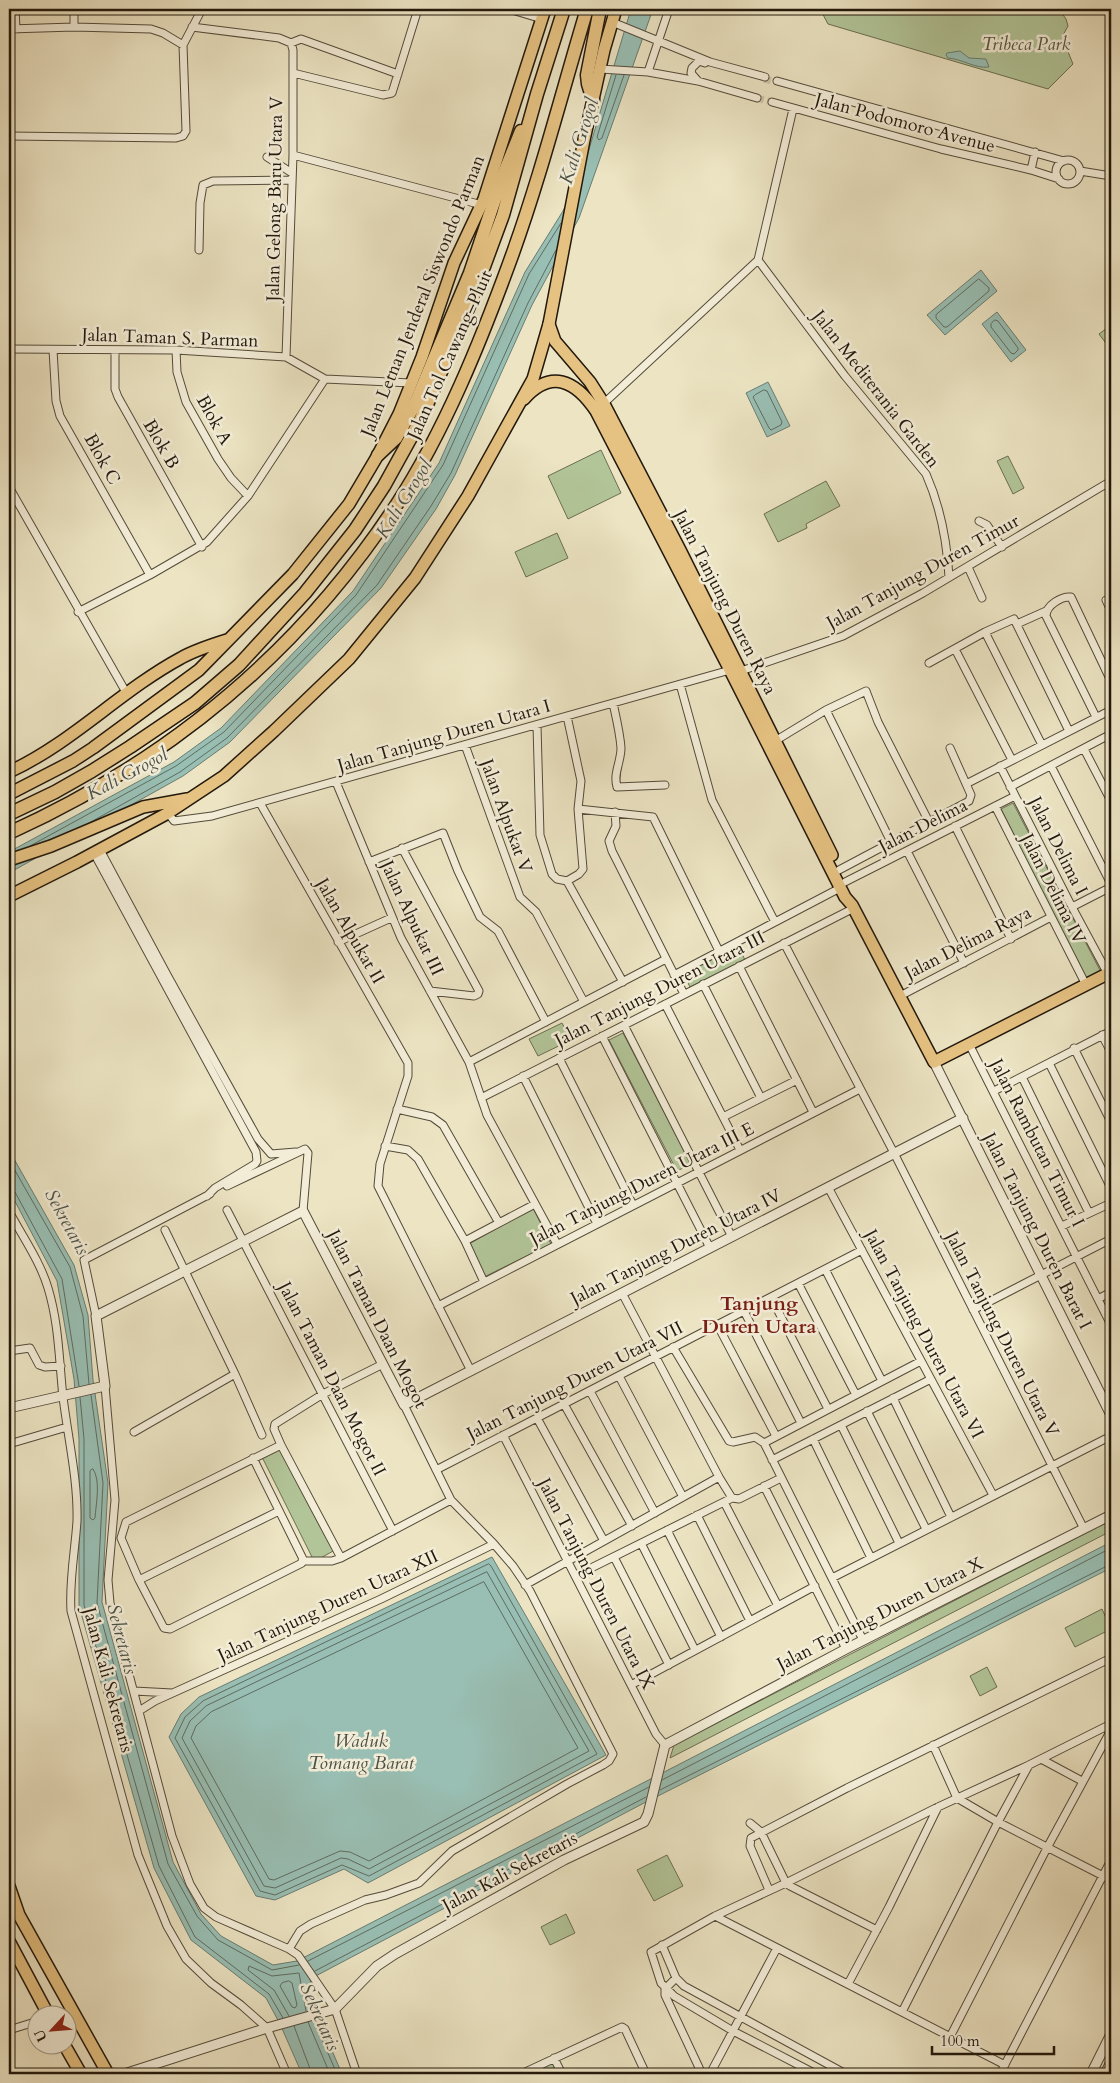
<svg xmlns="http://www.w3.org/2000/svg" width="1120" height="2083" viewBox="0 0 1120 2083" font-family="Cardo,serif">
  <style>
    .green { fill: #b2c598; stroke: #6a6e52 }
    .water { fill: #99bfb4; stroke: #697c71 }
    .lines { fill: none; stroke-linecap: round; stroke-linejoin: round }
    .shore { stroke: #5e6c60; stroke-width: 1 }
    .minor-tunnel { stroke: #cec5a8; stroke-width: 7; stroke-dasharray: 7 3.5; stroke-linecap: butt }
    .minor-casing { stroke: #544b3a; stroke-width: 9 }
    .tertiary-casing { stroke: #544b3a; stroke-width: 11 }
    .primary-casing { stroke: #22180c; stroke-width: 14 }
    .trunk-casing { stroke: #22180c; stroke-width: 14 }
    .motorway-casing { stroke: #22180c; stroke-width: 15 }
    .minor { stroke: #f3edd8; stroke-width: 7 }
    .tertiary { stroke: #f3edd8; stroke-width: 9 }
    .primary { stroke: #e6c282; stroke-width: 11 }
    .trunk { stroke: #e6c282; stroke-width: 11 }
    .motorway { stroke: #e6c282; stroke-width: 12 }
    .labels { text-anchor: middle; dominant-baseline: central; stroke-width: 5; stroke-linejoin: round; paint-order: stroke }
    .park-label { font-size: 18px; font-style: italic; fill: #54553d; stroke: #f3edd8 }
    .street-label { font-size: 18px; fill: #22180c; stroke: #f3edd8 }
    .water-label { font-size: 19px; font-style: italic; fill: #4c5247; stroke: #f3edd8 }
    .quarter-label { font-size: 20px; font-weight: bold; fill: #7a1f14; stroke: #f3edd8 }
  </style>
  <rect width="100%" height="100%" fill="#ece4c3"/>
  <filter id="stains"><feTurbulence type="fractalNoise" baseFrequency=".004" numOctaves="4"/><feColorMatrix values="0 0 0 0 .2 0 0 0 0 .09 0 0 0 0 .02 0 0 0 .5 -.17"/></filter>
  <radialGradient id="worn" r=".72"><stop offset=".6" stop-color="#630" stop-opacity="0"/><stop offset="1" stop-color="#630" stop-opacity=".3"/></radialGradient>
  <path class="green" d="M820 9H1059L1066 19 1068 26 1062 37 1073 64 1048 89 828 24Z
    M1111 325V350L1099 334Z
    M601 450 621 493 568 519 548 476Z
    M1008 456 1024 488 1013 494 997 461Z
    M826 481 840 506 806 524 807 528 778 542 764 514Z
    M557 533 568 558 526 577 515 552Z
    M1013 803 1102 974 1088 981 1001 809Z
    M736 941 745 960 690 987 681 969Z
    M562 1023 571 1040 538 1056 529 1039Z
    M623 1033 691 1164 677 1171 609 1040Z
    M533 1208 551 1244 484 1277 469 1244Z
    M285 1446 335 1550 317 1560 312 1557 262 1457Z
    M1111 1520V1531L670 1758 674 1745Z
    M1102 1609 1111 1629 1075 1647 1065 1628Z
    M987 1667 997 1687 980 1696 970 1676Z
    M667 1855 683 1886 654 1901 637 1870Z
    M566 1914 575 1933 550 1945 541 1927Z
    M553 2060 561 2074H523Z"/>
  <path class="water" d="M631 9H653L579 218 532 305 455 475 436 509 381 588 230 742 183 776 9 873V852L174 762 221 728 353 591 439 463 525 272 563 211 584 166Z
    M960 51 969 58 986 59 989 67C976 69 962 59 948 58L946 55 947 53Z
    M981 270 997 291 945 335 927 315Z
    M997 312 1026 350 1011 362 982 324Z
    M768 382 790 426 767 437 746 393Z
    M9 1150 74 1265 88 1315 93 1380 108 1483 102 1602 173 1862 201 1914 221 1936 273 1965 297 1961 1111 1542V1568L644 1803 310 1979 319 2020 342 2074H302L280 2024 266 1998 191 1940 154 1868 79 1606V1439L74 1379 57 1281 9 1190Z
    M492 1557 606 1755 368 1883 344 1869 275 1900 256 1896 169 1737 181 1714 199 1697Z"/>
  <g class="lines">
    <path class="shore" d="M616 75 597 137 599 140 602 138 624 75
      M979 279 989 288V291L947 327H944L936 318V315Z
      M995 320 998 321 1018 348V350L1014 354 1011 353 991 327V324Z
      M764 390 767 391 782 422 781 425 771 430 769 428 753 397 755 395Z
      M89 823 180 772 227 738 377 585 431 506 451 473 528 303 556 250
      M30 846 176 766 224 732 356 595 443 465 529 274 561 223
      M9 1160 70 1267 83 1316 89 1384
      M9 1189 15 1192 62 1279 79 1386
      M91 1395 103 1483 97 1603 168 1864 197 1916 218 1940 272 1970 299 1965
      M80 1397 84 1439V1605L159 1866 195 1937 269 1994 283 2018
      M93 1469C101 1480 96 1504 95 1518L93 1520 90 1518V1471Z
      M489 1564 491 1566 597 1754 369 1876 342 1865 275 1895 260 1891 175 1738 185 1717 203 1701Z
      M487 1572 589 1751 369 1869 348 1859 341 1858 275 1888 264 1886 182 1738 190 1721 206 1706Z
      M484 1582 578 1748 369 1861 350 1852 340 1851 274 1880 269 1879 191 1738 196 1726 211 1712Z
      M662 1780 1111 1548
      M660 1790 1111 1564
      M308 1961 649 1787
      M315 1971 646 1797
      M289 1981 292 1983 297 2005 295 2008 292 2007 280 1986 282 1983Z
      M289 2016 274 1990 248 1970 249 1966 272 1976 299 1973 306 2011
      M314 2021 337 2074
      M308 2022 330 2074
      M294 2026 312 2074"/>
    <path class="minor-tunnel" d="M764 79 776 82
      M757 98 772 102"/>
    <g class="minor-casing">
      <path id="minor" d="M15 9 16 29
        M509 9 542 19
        M612 22 710 62 765 77
        M74 27V9
        M192 27 279 38 291 43 301 39 398 74
        M9 29 74 27 151 29 163 33 183 45
        M600 69 648 72 698 81 757 98
        M648 72 669 9
        M293 73 383 95 392 93 418 9
        M698 81 691 73 692 68 699 61 705 63
        M777 81 1064 161
        M772 102 941 149 1031 170 1059 179
        M9 136 176 138 183 136 186 131 183 45 202 9
        M293 155 482 205
        M267 157 292 173
        M1056 172a12 12 0 1 1 24 0a12 12 0 1 1-24 0Z
        M1031 170 1035 152
        M1080 171 1111 176
        M199 250 200 203 203 185 213 181 291 180
        M758 260 845 376 926 474C941 508 947 541 949 577
        M9 349 176 350 286 357 325 379 411 383
        M53 350 56 401 60 416 150 575
        M115 350V389L118 397 202 547
        M176 350 177 372 186 402 218 459 231 478 248 496
        M286 357 293 155V50L291 43
        M601 406 758 260 793 109
        M9 487 127 694
        M979 521 987 525 1002 547
        M968 567 982 598
        M1106 600 1111 611
        M78 612 150 575 207 542 248 496 325 379
        M1017 624 1046 611
        M985 632 1042 745
        M955 649 1012 760
        M929 663 985 632 1014 619 1069 731
        M741 671 843 636 923 593 1111 481
        M680 684 712 800 775 922
        M613 703C616 717 620 733 621 748 621 762 613 773 617 787L665 785
        M826 710 891 842
        M567 716 581 781 578 809 583 869 579 874 567 881
        M1096 717 1046 616C1046 605 1062 596 1071 597L1111 681
        M537 725 540 835 552 874 557 879 567 881
        M775 741 826 710 866 691 878 722 929 822
        M465 745 520 897 536 912 584 1002
        M1084 749 1111 801
        M1000 766 1072 907 1108 974
        M1051 766 1111 884
        M336 782 401 938 469 1062 487 1115 557 1244
        M966 784 1111 710
        M1010 787 1111 734
        M260 803 408 1063V1076L380 1164 378 1186 471 1371
        M995 806 1086 985
        M578 809 653 817 719 951
        M615 812 616 826 609 841 612 851 684 994
        M168 813 174 821 212 816 730 670
        M955 826 1011 939
        M402 848 479 991 478 994 474 996 430 991
        M100 850 166 973 258 1139 271 1154 296 1152
        M907 851 964 963
        M94 853 256 1152 257 1161 255 1164 215 1188 207 1196
        M369 862 443 833 458 871 480 917 498 931 546 1022
        M839 870 969 801 971 795 950 748
        M567 881 623 982
        M845 882 1015 796
        M1072 907 1111 887
        M338 942 391 918
        M784 943 894 1153 1084 1529
        M739 966 813 1112
        M674 975 840 888
        M703 984 761 1098
        M900 996 1051 917
        M665 1004 740 1150
        M624 1025 732 1237
        M1102 1035 1111 1052
        M602 1036 710 1248
        M969 1044 1111 1325
        M1074 1048 1111 1122
        M559 1058 633 1205
        M469 1062 666 959
        M1049 1063 1111 1188
        M523 1076 597 1224
        M1022 1077 1089 1213
        M994 1091 1111 1031
        M481 1098 854 908
        M397 1109 432 1117 443 1125 499 1223
        M723 1117 797 1080
        M385 1146 408 1150 418 1159 465 1241 484 1282
        M227 1186 305 1149 308 1153 303 1211
        M828 1187 993 1495
        M227 1210 393 1531
        M9 1211C22 1236 40 1261 48 1288 59 1324 59 1360 63 1397 68 1438 78 1480 77 1521 75 1551 69 1581 71 1611L138 1855 167 1926 186 1959 211 1983 241 2005 267 2028 287 2074
        M1062 1226 1111 1203
        M165 1230 235 1374 262 1435
        M465 1241 535 1204
        M825 1269 882 1381
        M798 1283 856 1395
        M622 1293 719 1477 732 1498
        M771 1297 828 1409
        M1098 1299 1111 1292
        M438 1306 860 1089
        M973 1310 1111 1239
        M744 1311 801 1423
        M96 1316 84 1260 210 1194
        M717 1324 776 1436
        M673 1347 729 1441 733 1442 755 1437 764 1443 863 1640
        M9 1351 30 1348 39 1365 45 1367 61 1366
        M619 1376 683 1497
        M105 1386 115 1500 108 1580 110 1603 172 1836 190 1884 204 1908 216 1917 289 1949 298 1955 335 2009 357 2074
        M590 1391 655 1513
        M893 1398 951 1517
        M564 1404 632 1526
        M867 1411 926 1529
        M537 1418 604 1541
        M841 1425 899 1543
        M134 1432 235 1374
        M503 1435 656 1734 665 1745
        M813 1439 871 1558
        M764 1443 921 1361
        M9 1444 67 1427
        M253 1458 303 1559 302 1563 170 1629 164 1628 139 1580 121 1538 126 1522 281 1445
        M772 1460 931 1379
        M436 1470 862 1250
        M764 1486 846 1649
        M724 1502 778 1606
        M697 1515 750 1621
        M667 1530 721 1637
        M641 1543 695 1650
        M614 1557 669 1665
        M341 1558 281 1445 274 1429 275 1424 323 1394 383 1364
        M302 1561H332L341 1558 451 1500
        M575 1576 732 1498 739 1499 781 1478
        M832 1578 1111 1436
        M139 1580 279 1511
        M525 1585 719 1477
        M631 1685 815 1586
        M134 1691 172 1693
        M139 1711 155 1701 381 1599 494 1544
        M933 1745 957 1798 998 1822 1111 1880
        M1041 1759 1082 1781
        M750 1823 761 1832 786 1883 790 1886 877 1930
        M769 1890 750 1846 751 1838 847 1788 1111 1658
        M715 1916 1005 2065
        M662 1945 676 1978 684 1986 846 2074
        M289 1949 300 1931 311 1924 365 1900 386 1895 419 1883 452 1851 567 1784 603 1765 609 1761 613 1754 530 1591 513 1566 494 1544 451 1500 404 1405
        M676 1978 665 1989V1995L702 2074
        M848 1984 889 1907 938 1807
        M902 2012 998 1822 1029 1765
        M9 2030 38 2021
        M950 2037 1047 1848 1111 1730
        M554 2058 562 2074
        M521 2074 622 2027 625 2029 646 2074
        M710 2074 777 1948
        M816 2074 733 2031 674 1996 661 1983 651 1952 715 1916 786 1883 938 1807 1029 1765 1111 1724
        M1000 2074 1111 1860"/>
    </g>
    <g class="tertiary-casing">
      <path id="tertiary" d="M934 1062 1111 1415
        M9 1408 105 1386 96 1316 303 1211 404 1405 963 1118
        M124 2074 267 2028 335 2009 377 1966 395 1954 564 1860 644 1822 648 1814 665 1745 846 1649 1111 1515
        M1091 2074 1111 2034
        M1105 2074 1111 2062"/>
    </g>
    <g class="primary-casing">
      <path id="primary" d="M549 324 555 341 590 382 604 404 680 550 832 855
        M524 399C551 369 575 380 596 411L730 670 845 897 852 905 934 1062 1111 972"/>
    </g>
    <g class="trunk-casing">
      <path id="trunk" d="M9 772C72 743 120 691 181 658 195 650 211 645 227 640
        M9 794 73 761 93 748 199 670 293 574 349 504 378 455 399 414 422 357 454 263 484 199 545 9
        M9 860 51 846 143 807 187 799
        M9 896 77 862 168 813 224 776 274 731 349 659 415 578 468 496 533 379 549 324 584 140 604 50 616 9
        M9 1886 19 1915 108 2074
        M9 1941 49 2016
        M65 2046 81 2074"/>
    </g>
    <g class="motorway-casing">
      <path id="motorway" d="M593 100 588 84 587 75 600 9
        M378 455 396 438 415 404 470 273 502 178 521 131
        M9 814 55 792 92 771 130 747 195 703 239 665 305 593 355 530 384 486 420 421 472 299 503 215 537 94 564 9
        M9 833C170 760 300 652 397 504 445 430 480 343 510 261 540 179 562 92 587 9"/>
    </g>
    <use href="#minor" class="minor"/>
    <use href="#tertiary" class="tertiary"/>
    <use href="#primary" class="primary"/>
    <use href="#trunk" class="trunk"/>
    <use href="#motorway" class="motorway"/>
  </g>
  <g class="labels">
    <g class="park-label">
      <text x="1026" y="44">Tribeca Park</text>
    </g>
    <g class="street-label">
      <text transform="translate(905 123) rotate(15)">Jalan Podomoro Avenue</text>
      <text transform="translate(275 199) rotate(-89)">Jalan Gelong Baru Utara V</text>
      <text transform="translate(423 296) rotate(-68)">Jalan Letnan Jenderal Siswondo Parman</text>
      <text transform="translate(170 338) rotate(2)">Jalan Taman S. Parman</text>
      <text transform="translate(450 355) rotate(-66)">Jalan Tol Cawang–Pluit</text>
      <text transform="translate(876 389) rotate(52)">Jalan Mediterania Garden</text>
      <text transform="translate(214 420) rotate(61)">Blok A</text>
      <text transform="translate(161 444) rotate(60)">Blok B</text>
      <text transform="translate(102 459) rotate(61)">Blok C</text>
      <text transform="translate(923 572) rotate(-29)">Jalan Tanjung Duren Timur</text>
      <text transform="translate(725 602) rotate(63)">Jalan Tanjung Duren Raya</text>
      <text transform="translate(444 736) rotate(-16)">Jalan Tanjung Duren Utara I</text>
      <text transform="translate(506 816) rotate(70)">Jalan Alpukat V</text>
      <text transform="translate(923 826) rotate(-27)">Jalan Delima</text>
      <text transform="translate(1058 846) rotate(63)">Jalan Delima I</text>
      <text transform="translate(1053 889) rotate(63)">Jalan Delima IV</text>
      <text transform="translate(412 918) rotate(65)">Jalan Alpukat III</text>
      <text transform="translate(350 931) rotate(60)">Jalan Alpukat II</text>
      <text transform="translate(968 943) rotate(-27)">Jalan Delima Raya</text>
      <text transform="translate(660 989) rotate(-27)">Jalan Tanjung Duren Utara III</text>
      <text transform="translate(1037 1143) rotate(63)">Jalan Rambutan Timur I</text>
      <text transform="translate(642 1184) rotate(-27)">Jalan Tanjung Duren Utara III E</text>
      <text transform="translate(1037 1231) rotate(63)">Jalan Tanjung Duren Barat I</text>
      <text transform="translate(676 1247) rotate(-27)">Jalan Tanjung Duren Utara IV</text>
      <text transform="translate(377 1319) rotate(63)">Jalan Taman Daan Mogot</text>
      <text transform="translate(924 1334) rotate(62)">Jalan Tanjung Duren Utara VI</text>
      <text transform="translate(1002 1334) rotate(63)">Jalan Tanjung Duren Utara V</text>
      <text transform="translate(332 1379) rotate(63)">Jalan Taman Daan Mogot II</text>
      <text transform="translate(575 1381) rotate(-27)">Jalan Tanjung Duren Utara VII</text>
      <text transform="translate(596 1584) rotate(63)">Jalan Tanjung Duren Utara IX</text>
      <text transform="translate(328 1606) rotate(-25)">Jalan Tanjung Duren Utara XII</text>
      <text transform="translate(880 1614) rotate(-27)">Jalan Tanjung Duren Utara X</text>
      <text transform="translate(108 1680) rotate(75)">Jalan Kali Sekretaris</text>
      <text transform="translate(510 1872) rotate(-28)">Jalan Kali Sekretaris</text>
    </g>
    <g class="water-label">
      <text transform="translate(579 141) rotate(-72)">Kali Grogol</text>
      <text transform="translate(404 499) rotate(-58)">Kali Grogol</text>
      <text transform="translate(127 774) rotate(-28)">Kali Grogol</text>
      <text transform="translate(67 1222) rotate(61)">Sekretaris</text>
      <text transform="translate(122 1639) rotate(75)">Sekretaris</text>
      <text x="361" y="1741">Waduk<tspan x="361" dy="22">Tomang Barat</tspan></text>
      <text transform="translate(320 2017) rotate(66)">Sekretaris</text>
    </g>
    <g class="quarter-label">
      <text x="759" y="1303">Tanjung<tspan x="759" dy="23">Duren Utara</tspan></text>
    </g>
  </g>
  <rect width="1120" height="2083" fill="none" stroke="#ece4c3" stroke-width="30"/>
  <rect x="10" y="10" width="1100" height="2063" fill="none" stroke="#22180c" stroke-width="2.5"/>
  <rect x="15" y="15" width="1090" height="2053" fill="none" stroke="#22180c"/>
  <g transform="translate(52 2030) rotate(244)"><circle r="24" fill="#f3edd8" stroke="#9f9886"/>
  <path d="M0-4L9 19L0 12L-9 19Z" fill="#8f2418"/>
  <text y="-8" font-size="14" font-weight="bold" text-anchor="middle" fill="#22180c">U</text>
  </g>
  <path d="M932 2046v8h122v-8" fill="none" stroke="#22180c" stroke-width="2.5"/>
  <text x="940" y="2046" font-size="15" fill="#22180c" stroke="#f3edd8" stroke-width="4" paint-order="stroke">100 m</text>
  <rect width="100%" height="100%" filter="url(#stains)"/>
  <rect width="100%" height="100%" fill="url(#worn)"/>
</svg>
